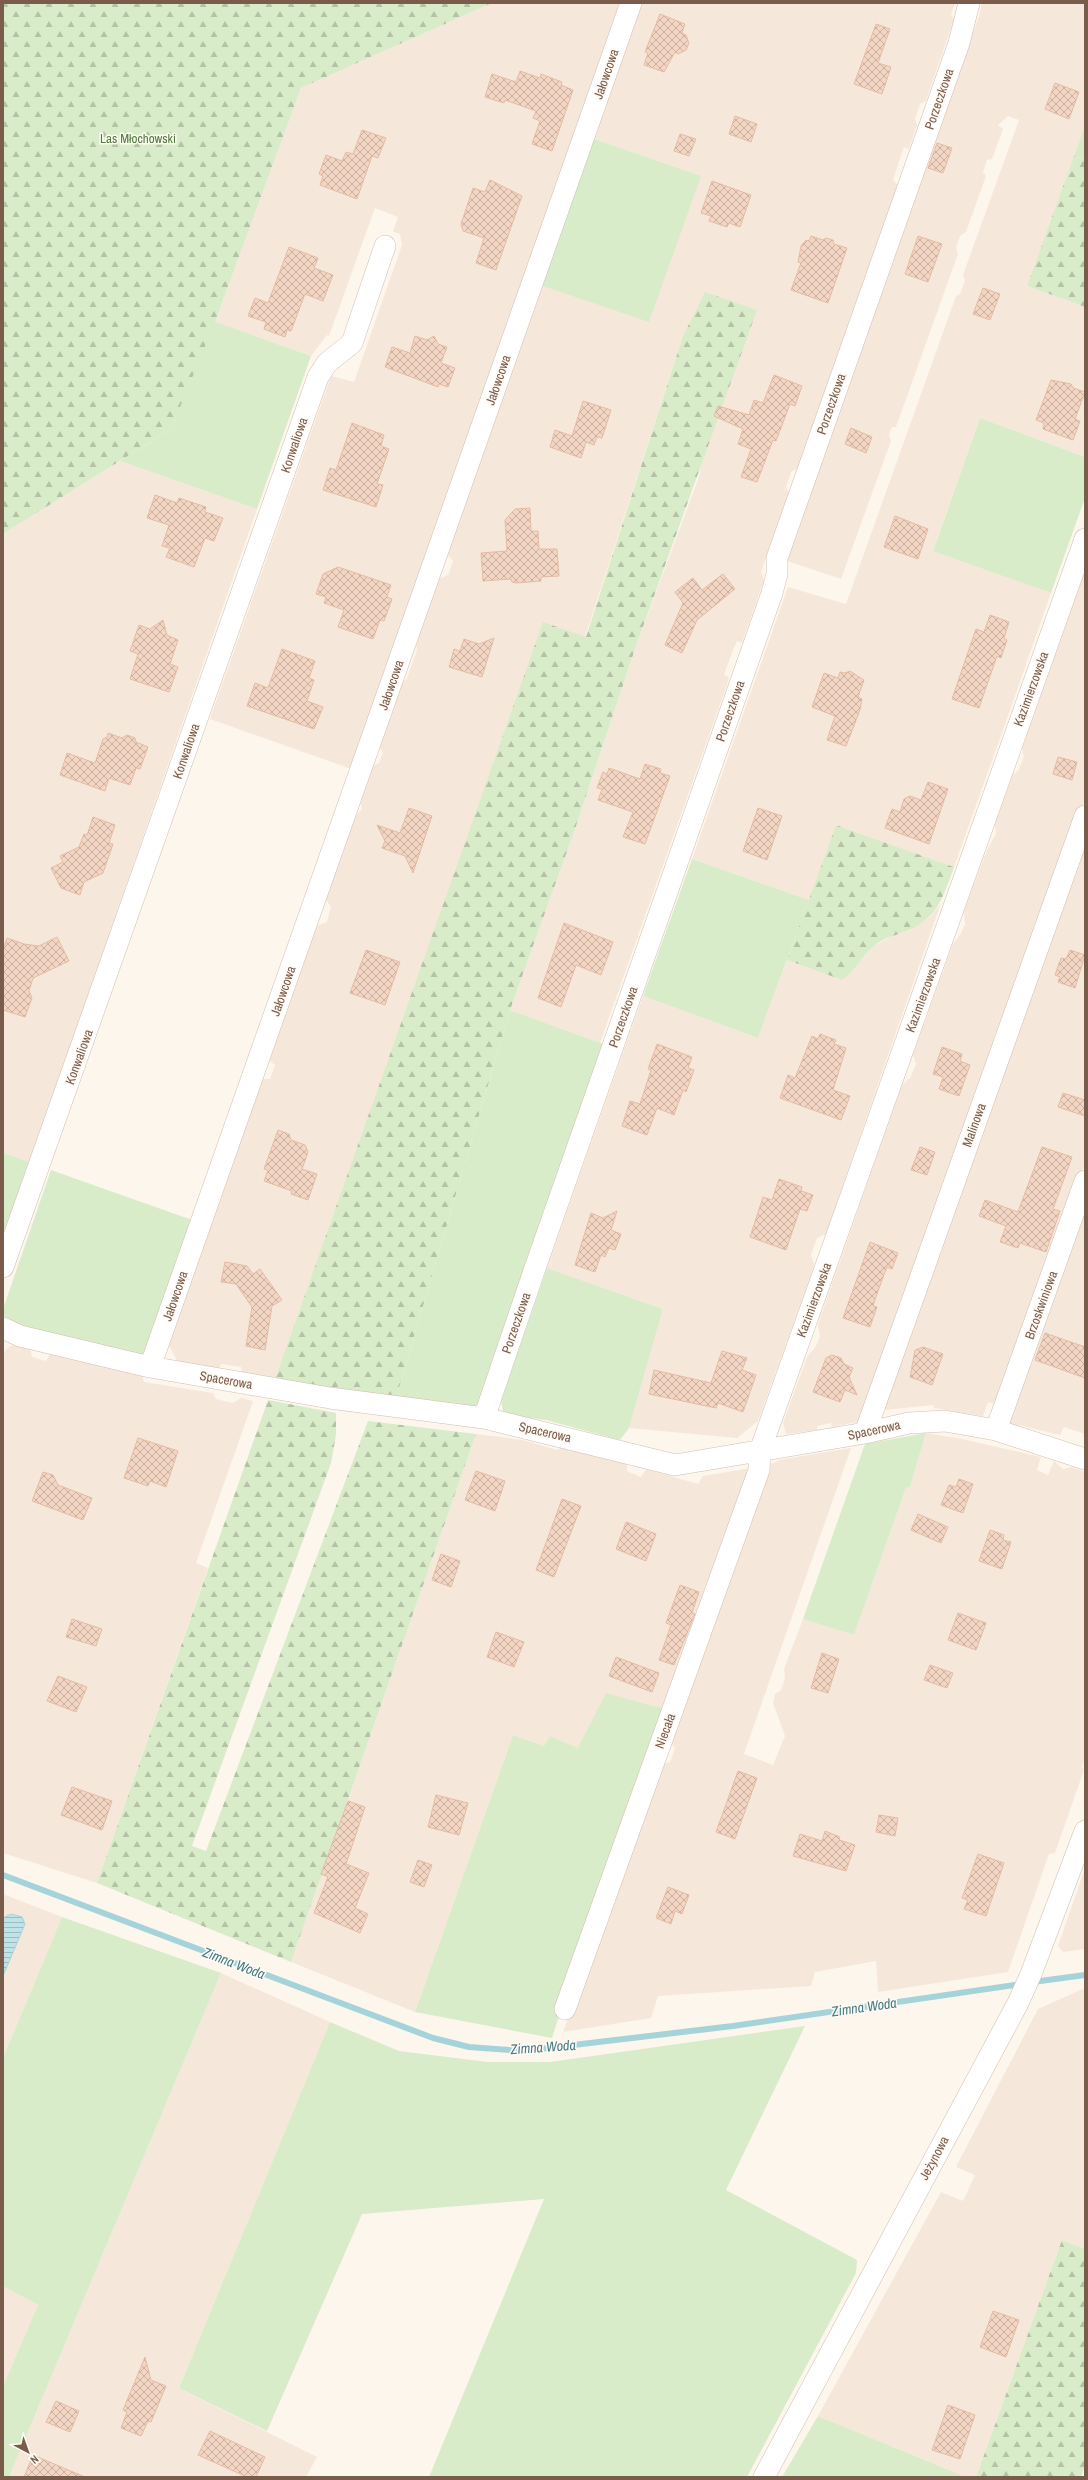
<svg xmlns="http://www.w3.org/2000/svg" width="1088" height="2480" viewBox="0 0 1088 2480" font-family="'Archivo Narrow',sans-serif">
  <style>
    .residential { fill: #f5e8da }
    .grass { fill: #d8ecc9 }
    .forest { fill: url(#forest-firs) }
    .water { fill: url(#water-rules); stroke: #a5d3da }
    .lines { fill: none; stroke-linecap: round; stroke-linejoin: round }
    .stream { stroke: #a5d3da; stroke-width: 6 }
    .building { fill: url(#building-cross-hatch); stroke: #e6bba3 }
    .minor-casing { stroke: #d1beb0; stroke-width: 22 }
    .minor { stroke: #fff; stroke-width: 21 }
    .labels { text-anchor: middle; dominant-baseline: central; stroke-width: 3; stroke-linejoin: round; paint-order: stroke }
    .street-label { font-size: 13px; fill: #7a5c4d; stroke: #fffaf3 }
    .park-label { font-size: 13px; fill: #537a41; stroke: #fffaf3 }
    .water-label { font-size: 14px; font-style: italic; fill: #437c86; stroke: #fffaf3 }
  </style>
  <defs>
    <pattern id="forest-firs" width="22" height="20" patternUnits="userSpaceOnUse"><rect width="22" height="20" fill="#d8ecc9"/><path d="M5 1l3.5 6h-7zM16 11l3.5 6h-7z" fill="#b4c2a5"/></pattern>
    <pattern id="water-rules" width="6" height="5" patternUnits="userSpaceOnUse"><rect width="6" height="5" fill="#bfe3e8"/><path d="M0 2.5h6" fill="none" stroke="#a0bbbe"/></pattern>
    <pattern id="building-cross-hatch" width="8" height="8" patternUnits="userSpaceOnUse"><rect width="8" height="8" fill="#f3d5c3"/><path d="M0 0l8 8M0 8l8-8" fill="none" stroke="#cab0a1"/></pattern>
  </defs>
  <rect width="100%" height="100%" fill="#fdf6ec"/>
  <path class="residential" d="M492 3H623L354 770 210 719 331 376 354 382 402 245 400 234 393 232 398 217 375 208 329 336 327 335 311 356 215 322 301 88Z
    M639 3H955L951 14 954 19 926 101 920 104 915 119 917 125 909 149 904 147 893 180 898 185 798 468 791 472 786 487 789 494 761 572 764 580 742 643 737 641 733 650 724 675 729 677 727 685 600 1043 510 1010 574 832 635 649 700 474 705 293 683 336 585 637 543 623 275 1379 242 1372 241 1367 221 1364 219 1369 178 1362 168 1344 262 1079H270L275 1065 268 1059 316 926 327 922 331 907 325 898 353 819 362 809 360 799 370 767 379 763 383 753 379 745 399 687 407 678 417 650 415 638 438 579 448 575 453 561 446 553 540 285 700 176 591 138 596 124 603 116 607 104 605 96Z
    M982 3H1085V126L1027 286 1085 307V457L980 418 933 550 1051 593 1003 730 954 867 836 825 809 900 692 859 788 587 846 604 956 296 960 294 965 280 963 275 1019 120 1008 116 998 125 1003 129 992 159 987 160 983 172 986 176 966 232 960 236 956 248 958 254 896 427H892L889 435 891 441 841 579 784 560 979 16Z
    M120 461 257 509 30 1162 3 1153V534Z
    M1085 570V800L870 1408 857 1422 832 1427 831 1423 817 1426V1430L786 1434 783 1423 807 1357 816 1346 820 1337 818 1324 902 1085 910 1078 916 1064 913 1055 953 944 960 935 965 924 964 911 987 850 996 834 995 824 1013 774 1018 771 1024 757 1022 748Z
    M1085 830V1163L998 1405 988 1402 983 1416 934 1408 933 1405 885 1410 884 1394 1038 963 1046 957Z
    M941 903 826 1234 817 1238 811 1255 814 1264 811 1275 758 1421 737 1438 629 1428 663 1309 547 1268 643 996 758 1038 787 960 842 980 874 946 890 937 911 930 929 918Z
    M1085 1195V1434L1064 1427 1060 1435 1010 1423Z
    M14 1344 30 1348 32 1357 46 1361 51 1353 142 1375 144 1382 213 1393 216 1399 233 1403 241 1398 253 1401 196 1563 208 1568 97 1883 3 1853V1357L6 1349Z
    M926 1433 962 1439 1041 1457 1037 1470 1048 1475 1054 1461 1063 1469 1071 1467 1085 1472V1759L1082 1767 1084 1770 1055 1853 1049 1854 1008 1972 878 1992 876 1961 815 1972 811 1986 658 1996 651 2018 563 2032 609 1907 615 1902 618 1893 617 1886 660 1765 670 1762 675 1748 669 1741 758 1489 771 1464 779 1460 851 1448 744 1754 773 1765 785 1736 773 1703 775 1694 781 1690 785 1678 784 1669 803 1619 854 1635 906 1486 910 1487Z
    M476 1434 523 1440 557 1450 561 1447 577 1452 578 1451 627 1464V1471L641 1477 646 1469 698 1484 703 1476 752 1468 667 1710 578 1748 550 1736 544 1746 513 1735 415 2012 291 1962Z
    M1085 1868V1949L1063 1952 1058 1946Z
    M3 1894 62 1917 3 2058Z
    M221 1973 330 2022 179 2388 317 2457 306 2477H9Z
    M1085 1988V2249L1062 2240 976 2477H966L818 2416 941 2192 963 2201 975 2175 956 2167 1038 2009Z
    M3 2286 38 2305 3 2386Z"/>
  <path class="grass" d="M1085 126V160L1074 156Z
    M591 138 701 176 649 322 540 285Z
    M213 321 311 356 257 509 120 461 171 429Z
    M980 418 1085 457V498L1051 593 933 551Z
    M692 859 809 900 758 1038 643 996Z
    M510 1010 603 1044 479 1403 470 1410 396 1398Z
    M3 1153 30 1162 3 1234Z
    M51 1170 195 1221 146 1355 19 1326 3 1316V1309Z
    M547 1268 663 1309 629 1428 620 1440 546 1420 507 1415 503 1411 501 1401Z
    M926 1433 910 1487H906L854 1635 803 1619 865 1444Z
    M606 1693 667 1710 572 1975 552 2038 415 2012 513 1735 544 1746 550 1736 578 1748Z
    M62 1917 221 1973 9 2477H3V2386L38 2305 3 2286V2058Z
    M330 2022 399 2051 488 2062H550L805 2026 726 2190 857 2260 856 2273 747 2477H429L544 2199 362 2214 267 2431 179 2388Z
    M818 2416 966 2477H782Z"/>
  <path class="forest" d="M3 3H492L301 88 215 322 171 429 3 534Z
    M1074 156 1085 160V307L1027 286Z
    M705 292 757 310 635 649 574 832 510 1010 396 1398 275 1379 543 622 586 637 683 336Z
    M836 825 954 867C945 892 938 918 910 930 898 935 884 937 874 946 862 956 855 971 842 980L787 960Z
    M268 1400 336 1413V1435L331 1463 192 1846 206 1851 368 1421 476 1434 291 1962 97 1883Z
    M1062 2240 1085 2249V2465L1081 2477H976Z"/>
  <path class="water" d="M11 1914 22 1917 25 1924 3 1976V1918Z"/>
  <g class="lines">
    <path class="stream" d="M3 1875 433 2038 469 2047 523 2051 733 2026 1022 1984
      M1033 1982 1085 1975"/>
  </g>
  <path class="building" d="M660 14 685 24 682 33 686 35 689 43 686 50 678 54 675 52 664 72 644 65 648 53 645 52Z
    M876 24 890 29 878 63 891 67 882 94 854 84Z
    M520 71 540 78 541 74 562 82 561 85 573 90 552 151 532 144 540 121 533 118 536 111 505 100 504 103 485 97 492 74 516 82Z
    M1055 83 1079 92 1069 119 1045 109Z
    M735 116 757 124 751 142 729 134Z
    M362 130 386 138 378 158 372 156 357 199 320 185 323 176 319 174 326 155 342 161 346 152 353 154Z
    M680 134 696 139 689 156 674 151Z
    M937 143 952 148 943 173 928 168Z
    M490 180 522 196 496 270 476 263 484 238 463 231 461 224 473 188 485 192Z
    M712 181 751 195 740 227 729 223 727 227 709 221 711 216 701 213Z
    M811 236 823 240 826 238 833 240 834 244 847 248 828 303 791 290 801 263 798 262 801 246 806 240 809 241Z
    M918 236 942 244 928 282 905 274Z
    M289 247 318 258 314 268 333 275 323 301 305 294 291 331 287 330 285 337 264 329 266 322 248 316 255 298 268 303Z
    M983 288 1000 294 990 320 973 314Z
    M415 336 427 340 434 336 438 344 447 347 441 363 455 368 448 387 439 384 438 387 385 367 392 347 410 353Z
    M774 375 802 386 795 406 790 404 776 441 773 440 757 482 741 477 751 449 738 444 743 429 714 416 718 406 749 415 754 400 763 403Z
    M1051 380 1071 384 1073 388 1085 392 1075 419 1080 421 1073 440 1043 429 1044 423 1036 420Z
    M583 401 611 410 602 438 597 437 594 445 586 442 581 458 550 447 555 430 572 436Z
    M352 423 384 435 381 446 389 449 377 484 383 485 376 507 323 490 330 468 336 470Z
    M851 428 872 437 866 453 845 444Z
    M155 495 177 503 179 498 206 507 205 512 223 518 214 541 205 538 194 567 166 557 170 548 162 546 169 525 147 518Z
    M530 508 531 531H538L539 549H557L559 576 541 577V581L516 583 512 582 511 579 483 581 481 553 507 551 505 520 515 509Z
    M895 516 928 529 918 559 884 547Z
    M338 567 391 585 387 597 392 599 384 621 380 620 373 639 338 627 344 610 324 603 326 597 316 594 323 574Z
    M723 574 735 589 697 620 682 653 665 645 683 603 675 592 693 578 702 590Z
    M990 615 1009 622 1004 638 1007 640 1001 658 997 656 979 708 952 699 976 629 984 632Z
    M163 620 167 635 178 640 170 664 178 667 169 692 130 679 138 654 130 651 139 625 150 629Z
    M494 638 482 677 449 667 454 649 460 651 464 639 479 644Z
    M282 649 315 661 309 678 314 680 307 701 323 707 314 729 247 706 255 683 268 688Z
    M850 671 864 680 858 697 862 699 860 710 846 746 827 740 835 716 812 707 824 673 838 678 840 672 845 673Z
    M108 733 122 738 127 735 135 738 136 742 148 747 140 769 136 768 130 785 109 778 105 791 60 775 67 753 95 763 103 739 107 737Z
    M1058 757 1077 762 1072 780 1053 774Z
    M645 764 661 769 660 773 670 776 645 844 623 837 633 812 598 800 602 789 597 788 603 772 607 774 609 768 640 779Z
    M928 782 948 789 929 844 885 828 892 809 900 812 904 799 910 796 921 800Z
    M409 808 432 816 413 873 405 856 382 848 385 841 377 825 400 833Z
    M758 808 782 816 767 860 743 851Z
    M93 817 115 825 109 843 113 844 103 873 84 882 80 895 61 888 51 868 63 862 60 856 79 847 84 834 87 835Z
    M564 923 613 942 601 975 576 965 561 1007 538 998Z
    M57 937 69 961 33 978 29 991 32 998 25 1017 3 1010V950L7 938 24 944 39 946Z
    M366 950 400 962 385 1005 350 993Z
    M1070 950 1085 955 1075 988 1058 982 1060 977 1055 975 1061 958 1066 959Z
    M820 1034 836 1040 834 1044 846 1048 833 1090 850 1096 841 1120 780 1098 788 1075 795 1078 812 1036 818 1039Z
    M657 1044 692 1057 688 1068 694 1070 686 1092 683 1090 674 1115 657 1108 647 1135 622 1126 630 1101 640 1104 651 1070 648 1069Z
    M942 1047 962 1054 960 1061 970 1065 959 1096 939 1089 943 1077 933 1074Z
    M1063 1093 1085 1100V1116L1058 1107Z
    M278 1130 289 1134 291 1140 305 1145 308 1152 302 1169 317 1174 308 1200 291 1194 292 1191 264 1181 268 1170 264 1169Z
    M920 1147 935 1152 927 1175 911 1170Z
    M1042 1147 1072 1157 1053 1209 1060 1211 1046 1252 1020 1243 1018 1248 1000 1242 1006 1226 979 1216 985 1200 1018 1212Z
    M779 1179 802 1187 801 1191 813 1195 807 1211 800 1209 786 1250 750 1237 763 1197 772 1200Z
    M617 1211 611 1230 621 1234 615 1250 609 1248 605 1257 601 1255 595 1272 575 1265 591 1213 603 1218Z
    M870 1242 898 1253 892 1269 887 1267 878 1291 873 1306 877 1307 870 1327 843 1318Z
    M225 1262 247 1266 253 1274 260 1269 282 1300 272 1306 265 1350 246 1346 252 1307 236 1284 221 1282Z
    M1045 1333 1085 1347V1378L1035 1360Z
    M923 1347 943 1354 932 1385 910 1377 915 1350Z
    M722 1351 747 1358 742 1370 756 1375 743 1412 718 1403 716 1408 649 1394 654 1370 711 1383Z
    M832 1355 841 1358 844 1364 853 1368 849 1377 857 1395 845 1390 840 1402 813 1392 826 1358Z
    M138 1438 178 1451 166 1487 150 1481 148 1486 124 1478Z
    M476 1471 505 1481 495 1511 465 1500Z
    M43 1472 53 1475 58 1485 92 1498 83 1520 32 1501Z
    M959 1479 973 1484 963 1513 941 1505 949 1485 956 1487Z
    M562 1499 581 1506 554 1577 536 1570Z
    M918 1514 948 1527 941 1543 911 1530Z
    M626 1522 656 1534 646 1561 616 1549Z
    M990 1530 1004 1535 1003 1540 1011 1542 1002 1569 979 1561Z
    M441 1554 460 1561 451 1587 432 1580Z
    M680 1585 699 1592 692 1613 695 1614 674 1665 659 1660 671 1625 666 1623Z
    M958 1613 986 1623 976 1650 948 1640Z
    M72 1619 102 1629 96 1646 66 1637Z
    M496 1632 524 1642 514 1667 487 1657Z
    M822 1653 839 1659 828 1693 811 1688Z
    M616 1657 659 1673 652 1692 609 1676Z
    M930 1665 953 1673 947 1688 924 1680Z
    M58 1676 87 1687 76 1712 47 1701Z
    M738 1771 757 1778 735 1839 716 1832Z
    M72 1787 112 1801 102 1830 61 1815Z
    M436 1795 468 1803 459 1835 428 1827Z
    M348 1801 365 1807 346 1864 369 1873 355 1908 368 1914 360 1933 314 1913 328 1877 321 1874Z
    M879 1815 898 1818 895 1836 876 1832Z
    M825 1831 840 1837 839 1840 855 1845 846 1871 793 1856 800 1834 822 1841Z
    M978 1854 1004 1863 986 1916 964 1909 968 1900 962 1898Z
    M418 1860 432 1865 424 1887 410 1882Z
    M668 1887 689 1895 682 1914 675 1911 671 1924 656 1918Z
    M993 2311 1019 2320 1006 2357 980 2347Z
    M145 2357 151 2380 166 2386 151 2422 148 2421 141 2436 121 2428 127 2412 123 2410Z
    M56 2401 79 2411 70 2432 46 2422Z
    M948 2405 975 2415 960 2459 932 2450Z
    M210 2431 265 2457 256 2477H247L198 2455Z
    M33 2455 85 2477H24Z"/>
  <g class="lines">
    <g class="minor-casing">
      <path id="minor" d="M3 1267 318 377 327 363 352 343 385 246
        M3 1328 20 1336 150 1367 330 1398 484 1418 675 1465 865 1433 909 1423 945 1421 996 1430 1085 1459
        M150 1367 631 3
        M484 1418 534 1271 772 593 777 574V558L959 43 969 3
        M996 1430 1085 1181
        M865 1433 1085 816
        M565 2009 759 1470 760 1451 1085 539
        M764 2477 1018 2003 1031 1974 1085 1831"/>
    </g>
    <use href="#minor" class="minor"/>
  </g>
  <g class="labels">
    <g class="street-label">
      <text transform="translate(606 74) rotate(-71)">Jałowcowa</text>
      <text transform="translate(939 99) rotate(-71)">Porzeczkowa</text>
      <text transform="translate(498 380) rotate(-71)">Jałowcowa</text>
      <text transform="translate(831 404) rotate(-71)">Porzeczkowa</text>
      <text transform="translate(294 445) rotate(-71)">Konwaliowa</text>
      <text transform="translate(391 685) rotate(-71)">Jałowcowa</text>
      <text transform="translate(1031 689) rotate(-70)">Kazimierzowska</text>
      <text transform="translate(730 711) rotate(-71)">Porzeczkowa</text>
      <text transform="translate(186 751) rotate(-71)">Konwaliowa</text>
      <text transform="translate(283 991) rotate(-71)">Jałowcowa</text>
      <text transform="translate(923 995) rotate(-70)">Kazimierzowska</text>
      <text transform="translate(623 1017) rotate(-71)">Porzeczkowa</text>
      <text transform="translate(79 1057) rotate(-70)">Konwaliowa</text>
      <text transform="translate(974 1125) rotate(-70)">Malinowa</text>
      <text transform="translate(175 1296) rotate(-71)">Jałowcowa</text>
      <text transform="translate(814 1300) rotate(-70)">Kazimierzowska</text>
      <text transform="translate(1041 1305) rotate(-70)">Brzoskwiniowa</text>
      <text transform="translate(516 1323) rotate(-71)">Porzeczkowa</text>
      <text transform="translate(226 1380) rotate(10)">Spacerowa</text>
      <text transform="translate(874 1430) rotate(-12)">Spacerowa</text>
      <text transform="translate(545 1432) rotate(13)">Spacerowa</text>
      <text transform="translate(665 1731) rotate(-70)">Niecała</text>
      <text transform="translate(934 2158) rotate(-62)">Jeżynowa</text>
    </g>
    <g class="park-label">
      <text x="138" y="138">Las Młochowski</text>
    </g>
    <g class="water-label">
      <text transform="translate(234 1963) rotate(21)">Zimna Woda</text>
      <text transform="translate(864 2007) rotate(-8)">Zimna Woda</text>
      <text transform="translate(543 2047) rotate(-4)">Zimna Woda</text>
    </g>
  </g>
  <rect width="1088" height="2480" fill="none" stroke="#7a5c4d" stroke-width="8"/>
  <g transform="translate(28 2452) rotate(139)" stroke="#fffaf3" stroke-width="3" paint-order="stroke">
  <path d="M0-3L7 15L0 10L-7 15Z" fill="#7a5c4d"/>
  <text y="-6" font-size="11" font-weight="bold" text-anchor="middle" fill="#7a5c4d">N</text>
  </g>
</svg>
